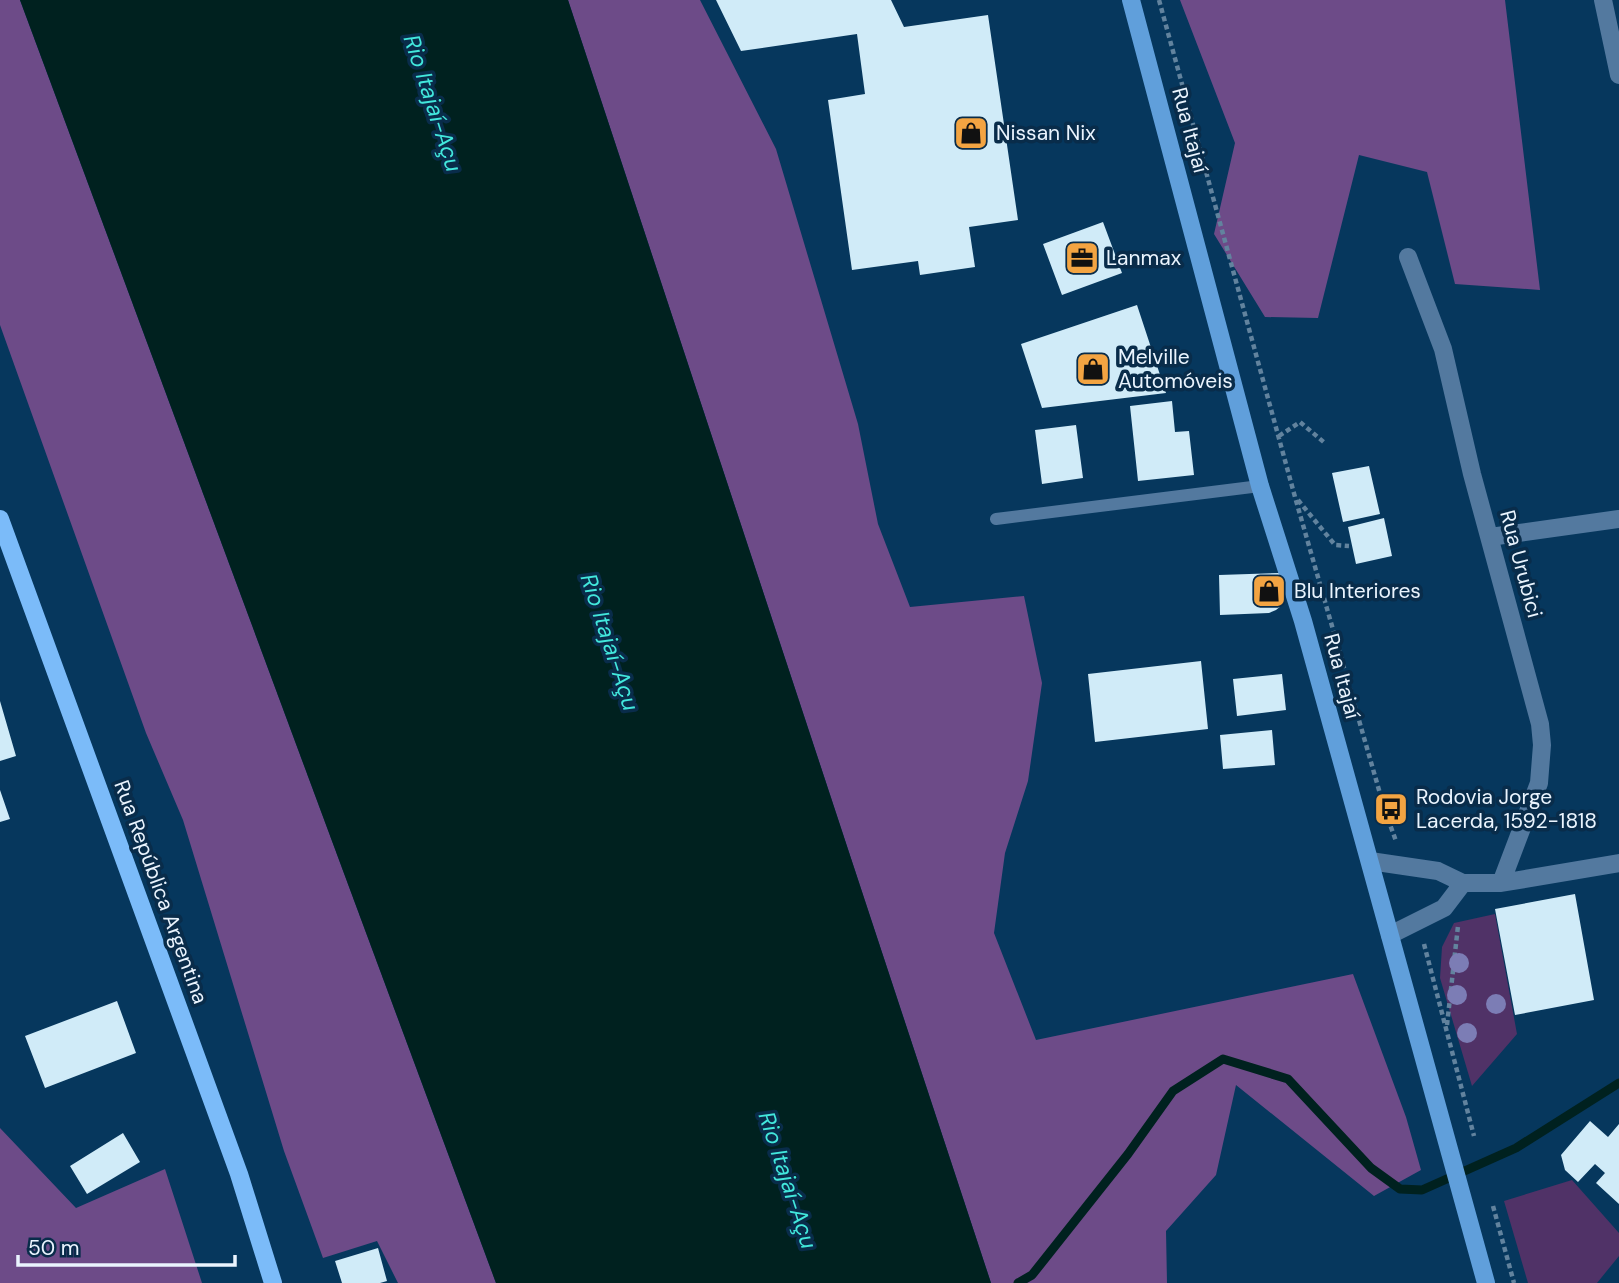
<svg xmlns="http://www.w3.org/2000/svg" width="1619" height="1283" viewBox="0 0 1619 1283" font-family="'DM Sans',sans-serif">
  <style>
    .green { fill: #503267 }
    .forest { fill: #6d4b88 }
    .water { fill: #00211f }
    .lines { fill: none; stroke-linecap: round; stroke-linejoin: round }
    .stream { stroke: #00211f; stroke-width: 9 }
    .building { fill: #d0ebf8 }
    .path { stroke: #62839e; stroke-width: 4.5; stroke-dasharray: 5 3.5; stroke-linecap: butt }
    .lane { stroke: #53799f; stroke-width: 12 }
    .street { stroke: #53799f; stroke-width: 18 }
    .secondary { stroke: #609fdb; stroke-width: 18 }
    .primary { stroke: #7bbbf9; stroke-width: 18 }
    .tree { fill: #7c7db5 }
    .labels { text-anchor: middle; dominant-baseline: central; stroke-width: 7; stroke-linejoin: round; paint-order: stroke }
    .street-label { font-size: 21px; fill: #eaf4fe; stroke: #092c4a }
    .poi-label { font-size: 21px; fill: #eaf4fe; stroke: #092c4a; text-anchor: start }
    .water-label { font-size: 23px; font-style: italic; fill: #42e7dc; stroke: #092c4a }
  </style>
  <rect width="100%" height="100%" fill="#06375d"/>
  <path class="green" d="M1495 914 1517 1034 1472 1086 1440 978 1442 947 1454 923Z
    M1572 1180 1619 1233V1256L1597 1283H1528L1504 1201Z"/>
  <path class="forest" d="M0 0H20L496 1283H398L377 1241 323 1258 284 1151 183 820 146 733 0 325Z
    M568 0H700L776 149 858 424 878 524 910 607 1024 596 1042 683 1028 781 1005 853 994 933 1036 1040 1353 974 1406 1117 1421 1170 1374 1196 1236 1085 1216 1175 1166 1231 1167 1283H991Z
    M1180 0H1505L1540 290 1455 284 1427 172 1359 155 1318 318 1265 317 1214 234 1235 143Z
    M0 1128 76 1208 165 1169 202 1283H0Z"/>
  <path class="water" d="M20 0H568L991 1283H496Z"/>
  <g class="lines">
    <path class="stream" d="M1018 1283 1032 1275 1128 1154 1173 1091 1223 1059 1288 1079 1371 1168 1400 1189 1422 1190 1516 1148 1619 1083"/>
  </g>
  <path class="building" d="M716 0H891L904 27 988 15 1018 220 969 227 975 267 920 275 918 261 852 270 828 100 865 94 857 34 741 51Z
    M1103 222 1122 273 1062 295 1043 244Z
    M1137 305 1166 393 1042 408 1021 344Z
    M1172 401 1175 432 1189 431 1194 475 1138 481 1130 406Z
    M1076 425 1083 478 1042 484 1035 430Z
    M1369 466 1380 514 1343 522 1332 473Z
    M1384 518 1392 556 1356 564 1348 527Z
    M1280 573 1281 606 1276 610 1269 613 1220 615 1219 575Z
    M1201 661 1208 729 1095 742 1088 674Z
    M1282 674 1286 710 1237 716 1233 679Z
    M0 701 16 756 0 761Z
    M1272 730 1275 765 1223 769 1220 735Z
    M0 790 10 819 0 822Z
    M1575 894 1594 1000 1515 1015 1495 909Z
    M117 1001 136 1053 45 1088 25 1036Z
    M1590 1121 1608 1137 1619 1124V1204L1596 1183 1605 1173 1595 1164 1578 1182 1565 1170 1561 1155Z
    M123 1133 140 1162 87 1194 70 1166Z
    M378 1248 387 1281 380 1283H342L335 1261Z"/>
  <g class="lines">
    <path class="path" d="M1159 0 1295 497 1385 811 1396 841
      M1279 436 1300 422 1326 444
      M1298 500 1335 545 1349 546
      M1424 944 1474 1136
      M1447 1025 1458 926
      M1493 1206 1514 1283"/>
    <path class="lane" d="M996 519 1260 486"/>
    <path class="street" d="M1603 0 1619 75
      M1408 257 1443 349 1472 474 1540 724 1542 745 1539 783 1501 883
      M1490 537 1619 519
      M1370 861 1438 871 1463 883H1501L1619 863
      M1390 935 1444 908 1463 883"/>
    <path class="secondary" d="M1131 0 1260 486 1303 621 1486 1283"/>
    <path class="primary" d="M0 519 239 1174 273 1283"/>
  </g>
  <g class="tree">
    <circle cx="1459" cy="963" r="10"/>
    <circle cx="1457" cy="995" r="10"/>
    <circle cx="1496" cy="1004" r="10"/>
    <circle cx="1467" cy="1033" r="10"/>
  </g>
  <defs>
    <g id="shop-square" transform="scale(1.75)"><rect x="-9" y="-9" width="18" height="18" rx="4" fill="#f3a442" stroke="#092c4a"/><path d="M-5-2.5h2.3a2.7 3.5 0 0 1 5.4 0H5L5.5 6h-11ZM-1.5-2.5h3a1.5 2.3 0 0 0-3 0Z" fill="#111"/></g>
    <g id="office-square" transform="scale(1.75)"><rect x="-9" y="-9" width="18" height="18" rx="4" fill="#f3a442" stroke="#092c4a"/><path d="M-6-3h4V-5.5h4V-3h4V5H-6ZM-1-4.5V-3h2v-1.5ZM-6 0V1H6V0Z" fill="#111"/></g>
    <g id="bus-square" transform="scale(1.75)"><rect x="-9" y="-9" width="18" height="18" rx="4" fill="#f3a442" stroke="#092c4a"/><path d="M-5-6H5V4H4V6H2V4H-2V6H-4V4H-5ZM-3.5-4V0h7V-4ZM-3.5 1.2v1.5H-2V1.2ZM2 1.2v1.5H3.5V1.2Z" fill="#111"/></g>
  </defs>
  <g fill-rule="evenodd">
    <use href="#shop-square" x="971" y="133"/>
    <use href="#office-square" x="1082" y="258"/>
    <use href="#shop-square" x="1093" y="369"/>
    <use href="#shop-square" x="1269" y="591"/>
    <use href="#bus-square" x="1391" y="809"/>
  </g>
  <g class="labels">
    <g class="street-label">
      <text transform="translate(1190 130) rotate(75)">Rua Itajaí</text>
      <text transform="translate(1521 564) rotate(75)">Rua Urubici</text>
      <text transform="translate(1342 676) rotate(75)">Rua Itajaí</text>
      <text transform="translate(161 892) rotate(70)">Rua República Argentina</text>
    </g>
    <g class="poi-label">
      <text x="996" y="133">Nissan Nix</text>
      <text x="1106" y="258">Lanmax</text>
      <text x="1118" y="357">Melville<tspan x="1118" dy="24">Automóveis</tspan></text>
      <text x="1294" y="591">Blu Interiores</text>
      <text x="1416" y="797">Rodovia Jorge<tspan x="1416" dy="24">Lacerda, 1592-1818</tspan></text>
    </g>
    <g class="water-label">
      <text transform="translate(433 103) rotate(72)">Rio Itajaí-Açu</text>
      <text transform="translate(610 642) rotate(72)">Rio Itajaí-Açu</text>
      <text transform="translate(788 1180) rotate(72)">Rio Itajaí-Açu</text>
    </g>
  </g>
  <path d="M18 1255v10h217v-10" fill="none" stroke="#eaf4fe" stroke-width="3.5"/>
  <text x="28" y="1255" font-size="21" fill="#eaf4fe" stroke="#092c4a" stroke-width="5" paint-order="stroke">50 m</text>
</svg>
